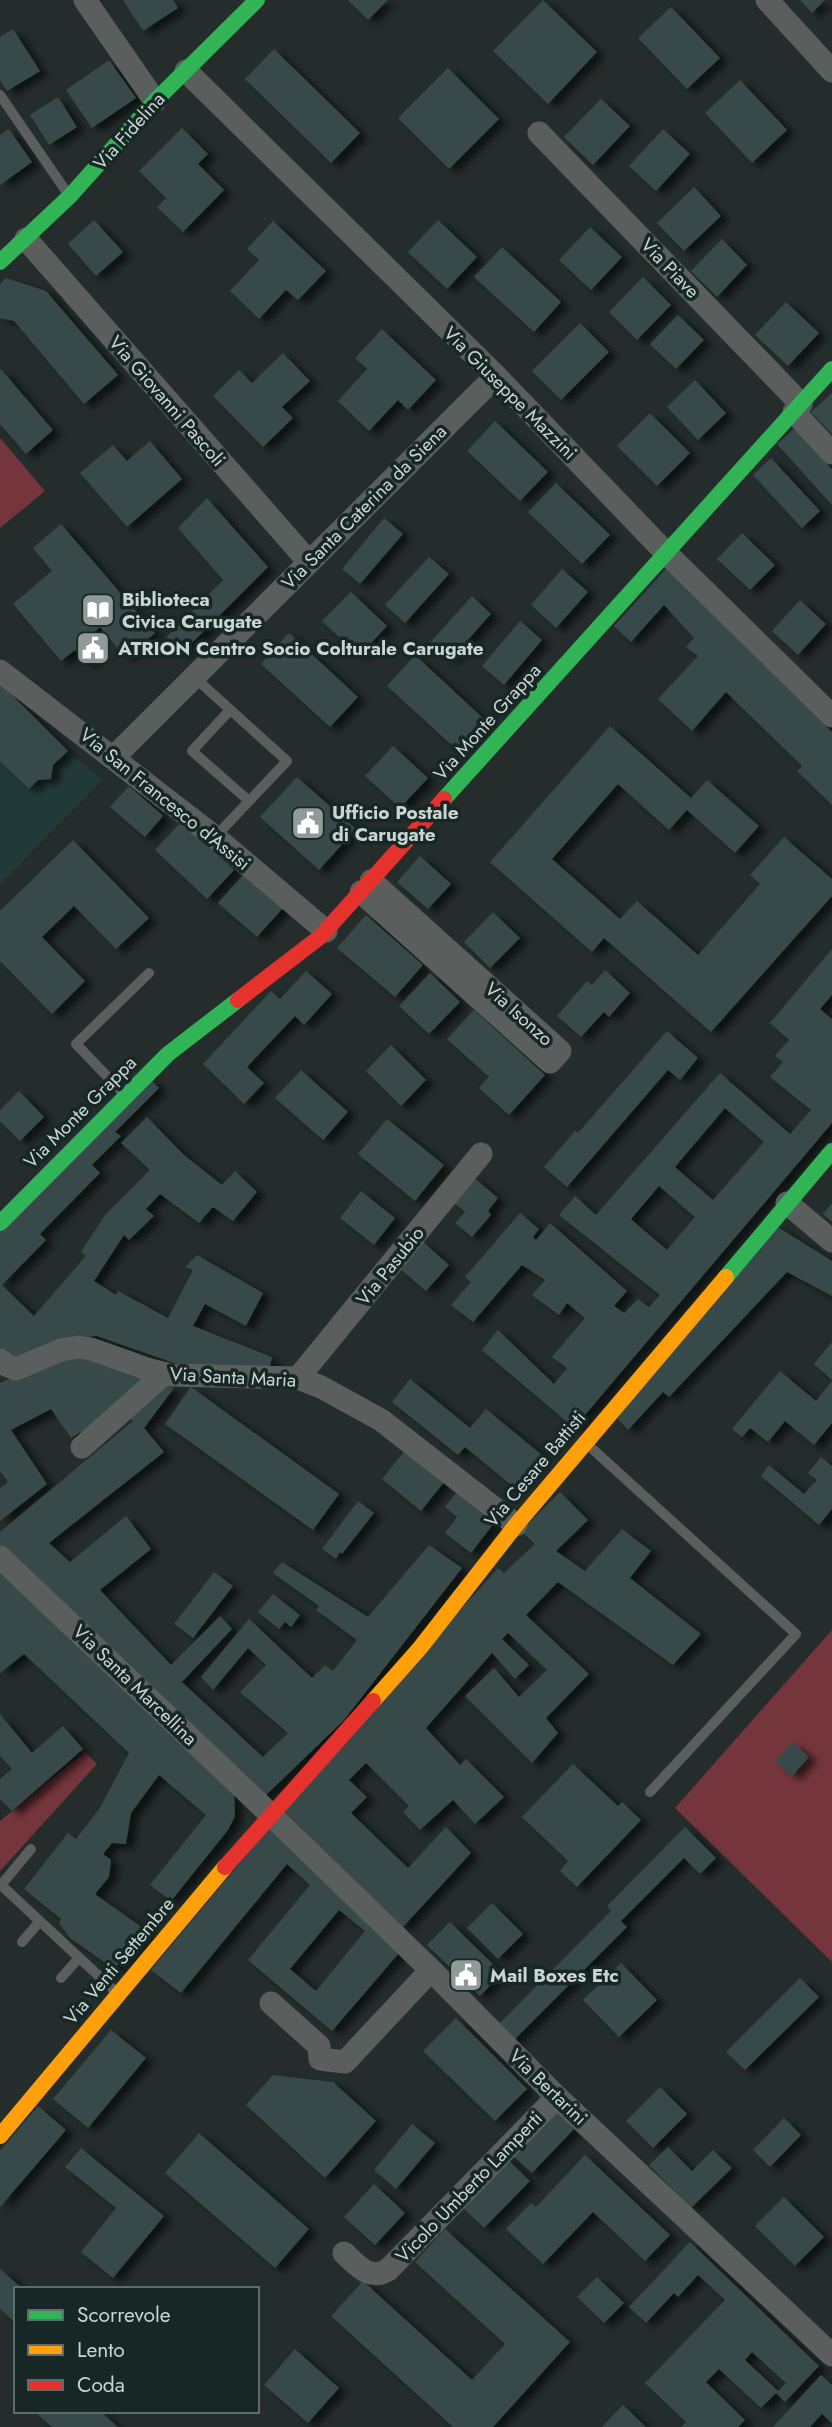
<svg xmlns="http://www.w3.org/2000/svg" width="832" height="2427" viewBox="0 0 832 2427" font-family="Jost,sans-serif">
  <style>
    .built { fill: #223a37 }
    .green { fill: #74353c }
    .building { fill: #374a49; fill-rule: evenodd; filter: url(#shadow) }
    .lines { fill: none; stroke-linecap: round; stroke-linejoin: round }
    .lane { stroke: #5a5e5d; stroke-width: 10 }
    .street { stroke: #5a5e5d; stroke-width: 23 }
    .fast { stroke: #30b455; stroke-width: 16 }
    .slow { stroke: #ff9f0a; stroke-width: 16 }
    .jam { stroke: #e5322d; stroke-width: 16 }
    .labels { text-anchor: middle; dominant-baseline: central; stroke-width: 7; stroke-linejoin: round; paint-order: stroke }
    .street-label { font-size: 19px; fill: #cad5d3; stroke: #162725 }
    .poi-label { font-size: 19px; font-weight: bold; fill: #cad5d3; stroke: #162725; text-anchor: start }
  </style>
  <defs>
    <filter id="shadow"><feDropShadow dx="8" dy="4.5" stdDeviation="3.5" flood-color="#0009"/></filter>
  </defs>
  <rect width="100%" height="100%" fill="#242d2c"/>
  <path class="built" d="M0 683 68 751 102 780 0 884Z"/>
  <path class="green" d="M0 438 45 491 0 528Z
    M832 1630V1962L675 1808Z
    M85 1752 97 1764 0 1871V1821Z"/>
  <path class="building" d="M123 0H173L178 8 143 31Z
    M348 0H388L368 20Z
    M543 0 597 52 548 104 493 51Z
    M800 0H825L812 13Z
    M671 7 720 58 687 89 638 38Z
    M13 29 40 71 7 91 0 80V37Z
    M274 49 360 133 331 163 245 79Z
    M109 60 136 98 92 128 66 90Z
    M448 68 499 119 449 169 398 118Z
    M740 80 787 130 752 163 705 113Z
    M58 97 77 127 49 145 30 115Z
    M601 99 630 126 593 165 564 137Z
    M182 128 208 154 198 164 224 190 183 232 157 207 166 198 139 171Z
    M9 129 32 162 0 185V135Z
    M663 129 690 154 656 191 629 166Z
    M694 187 721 216 684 251 657 223Z
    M94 220 123 252 96 276 68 244Z
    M438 220 477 257 447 289 408 252Z
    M273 221 326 271 298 300 286 290 259 319 230 291 259 260 247 249Z
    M590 227 622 257 591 290 559 260Z
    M722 239 747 265 717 297 691 271Z
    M502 247 561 302 534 332 474 277Z
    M643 277 671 305 637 340 609 312Z
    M6 278 46 291 118 375 84 404 14 321 0 318V284Z
    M786 302 819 333 788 366 755 335Z
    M678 315 704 340 676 369 650 344Z
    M580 323 609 352 561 400 532 371Z
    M382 329 436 380 408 410 398 400 369 431 338 401 367 369 355 358Z
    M283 353 310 381 282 407 293 418 263 447 213 396 239 370 252 383Z
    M0 368 53 430 26 454 0 424Z
    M695 380 726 413 698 440 667 407Z
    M832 393V434L811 412Z
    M650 413 690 453 657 486 617 446Z
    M495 421 548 472 520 501 467 451Z
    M795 428 832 469V505L777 444Z
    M150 441 182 479 127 527 80 473 113 445 127 461Z
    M771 458 820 511 802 528 753 475Z
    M556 483 610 535 582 564 528 512Z
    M207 498 268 567 181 654 166 638 223 580 178 528Z
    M384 518 403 534 360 584 342 569Z
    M61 524 155 633 126 658 100 627 87 638 100 653 87 664 75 650 61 661 13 604 52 571 33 548Z
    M742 533 775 565 750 590 717 559Z
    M429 557 449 574 405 623 385 605Z
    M562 569 588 592 556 628 531 605Z
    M666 569 832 732V805L797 771 802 766 726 692 692 731 658 699 698 656 686 647 694 638 664 605 631 642 614 626Z
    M351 592 387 626 359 656 322 621Z
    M472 596 491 614 450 660 430 643Z
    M800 600 826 624 798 655 772 631Z
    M520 621 542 640 504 685 482 666Z
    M289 633 358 697 330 727 261 664Z
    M415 655 484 719 456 749 387 686Z
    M0 683 68 751 53 765 51 779 38 780 29 789 0 761Z
    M610 726 691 798 707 780 759 826 735 853 687 810 669 830 618 784 552 859 620 919 637 901 698 955 760 884 750 875 784 837 832 879V896L711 1032 604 938 592 952 490 862Z
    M393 746 428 778 400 808 365 776Z
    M297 777 356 829 319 870 260 817Z
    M129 786 163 816 145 837 110 807Z
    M182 821 234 870 207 899 155 850Z
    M73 840 149 918 116 949 74 906 42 937 85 981 52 1014 0 961V911Z
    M420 856 451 884 428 909 397 882Z
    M244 874 283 908 257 937 218 903Z
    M493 912 520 938 490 968 464 942Z
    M366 915 423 965 395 997 337 948Z
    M832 949V995L820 1009 832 1019V1123L574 1428 482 1350 498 1330 554 1384 567 1368 552 1357 585 1318 567 1303 559 1315 532 1295 545 1280 522 1265 473 1322 451 1305 471 1282 465 1277 520 1213 539 1229 533 1237 536 1240 550 1223 627 1291 614 1306 624 1313 638 1299 649 1307 660 1295 559 1215 575 1196 596 1215 720 1073 790 1134 811 1110 770 1077 783 1062 775 1056 789 1040 770 1023ZM725 1108 764 1142 713 1200 675 1167ZM659 1186 695 1217 667 1250 631 1219Z
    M605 970 630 993 609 1017 604 1012 581 1037 557 1016 587 981 592 985Z
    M306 971 332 994 304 1025 295 1016 247 1067 264 1083 244 1104 203 1064 271 991 280 999Z
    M430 973 460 1002 429 1034 399 1006Z
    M474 1010 545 1075 509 1115 479 1088 489 1077 447 1039Z
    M667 1031 698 1058 680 1080 668 1070 567 1187 544 1167 575 1131 578 1133Z
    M391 1045 426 1080 401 1106 366 1071Z
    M301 1070 348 1112 323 1140 275 1098Z
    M148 1077 159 1088 115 1132 121 1136 92 1165 100 1173 40 1234 46 1240 2 1285 34 1316 86 1256 81 1252 105 1215 150 1170 121 1143 147 1117 184 1155 222 1185 235 1171 257 1192 233 1221 213 1207 199 1223 160 1194 146 1209 154 1216 129 1240 124 1235 94 1281 116 1295 118 1291 168 1318 193 1270 185 1267 197 1255 263 1293 246 1326 205 1304 193 1326 272 1357 269 1371H222L174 1363 97 1336 70 1338 12 1360 0 1348V1228Z
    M19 1091 44 1117 20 1141 0 1121V1110Z
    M387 1119 444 1165 415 1201 358 1154Z
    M472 1176 498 1198 488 1211 491 1215 472 1237 455 1223 465 1212 452 1201Z
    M361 1191 395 1218 374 1245 340 1218Z
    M832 1203V1222L823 1214Z
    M776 1226 832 1261V1296L787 1272 669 1397 663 1392 628 1430 614 1415Z
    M422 1241 449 1265 426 1291 398 1267Z
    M832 1342V1380L814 1364Z
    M73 1351 146 1375 101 1420 71 1438 51 1409 11 1430 47 1484 0 1521V1488L8 1482 0 1471V1383Z
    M780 1371 816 1401 832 1381V1423L814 1445 785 1421 768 1442 750 1428 742 1437 732 1429Z
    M410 1379 470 1428 486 1409 542 1455 515 1488 465 1447 458 1455 392 1402Z
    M157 1384 174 1388 144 1428 164 1452 49 1543 70 1562 126 1516 151 1549 100 1590 171 1665 220 1616 232 1629 182 1682 263 1757 288 1733 240 1692 266 1665 248 1648 213 1690 201 1677 249 1619 312 1678 325 1665 333 1671 357 1640 316 1610 319 1606 273 1573 282 1562 368 1617 429 1545 462 1568 344 1720 262 1799 0 1552V1532L133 1421 127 1417Z
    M191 1387 339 1494 313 1530 165 1424Z
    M406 1449 445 1481 421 1511 382 1479Z
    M821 1457 832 1466V1509L819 1525 761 1476 769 1465 804 1494 817 1480 808 1473Z
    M460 1488 498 1518 471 1553 445 1533 457 1517 445 1507Z
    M560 1492 588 1520 556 1551 585 1571 622 1529 651 1551 630 1578 701 1634 673 1665 558 1582 526 1615 589 1674 546 1718 558 1733 532 1763 465 1696 494 1668 519 1697 547 1670 508 1633 502 1639 529 1665 515 1679 492 1653 426 1728 460 1765 466 1759 504 1797 475 1824 453 1800 420 1830 403 1812 409 1806 366 1763 349 1780 367 1797 351 1813 408 1868 446 1827 471 1853 402 1928 282 1809 498 1568 504 1573 535 1544 521 1531Z
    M358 1501 374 1513 342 1554 340 1552 336 1559 322 1549Z
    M0 1568 234 1788 235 1816 228 1830 171 1901 150 1885 206 1815 159 1775 131 1813 126 1844 112 1843 103 1854 111 1860 109 1877 95 1894 147 1931 114 1969 70 1938 59 1923 61 1919 24 1889 68 1833 76 1839 100 1808 129 1753 24 1654 0 1673Z
    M214 1572 233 1586 193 1638 174 1624Z
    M273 1594 300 1615 291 1627 285 1622 279 1629 258 1612Z
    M0 1714 32 1753 63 1726 83 1749 12 1811 0 1799V1779L12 1769 0 1756Z
    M792 1742 809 1757 792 1776 775 1761Z
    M573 1764 618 1806 622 1802 641 1820 577 1887 560 1871 568 1861 522 1817Z
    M685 1827 716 1858 700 1874 684 1858 621 1921 627 1927 512 2042 497 2026 611 1911 607 1906Z
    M269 1828 400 1952 332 2031 248 1960 310 1885 287 1864 181 1993 151 1970ZM339 1910 365 1931 316 1991 290 1969Z
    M492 1903 523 1934 498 1959 467 1928Z
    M450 1922 502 1973 480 1996 427 1945Z
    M621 1963 657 2000 619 2037 583 2000Z
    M800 1978 819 1997 745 2070 726 2052Z
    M456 2018 527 2089 495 2121 423 2051Z
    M111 2030 146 2058 88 2128 53 2099Z
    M273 2075 333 2082 376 2121 325 2178 246 2105Z
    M660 2087 687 2114 653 2148 626 2121Z
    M38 2106 66 2130 0 2207V2151Z
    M553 2107 575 2128 532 2173 510 2153Z
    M784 2118 801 2135 770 2167 753 2150Z
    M412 2124 435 2143 396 2189 374 2170Z
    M199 2133 309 2229 275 2268 165 2173Z
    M668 2147 692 2171 713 2150 732 2168 691 2208 649 2165Z
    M81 2148 164 2216 113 2278 81 2252 116 2208 65 2167Z
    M585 2155 670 2235 645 2261 593 2212 543 2264 506 2229 531 2203 536 2207Z
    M505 2157 530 2181 484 2228 460 2205Z
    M374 2184 405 2213 375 2245 344 2217Z
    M784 2197 824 2237 795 2266 755 2226Z
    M445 2229 570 2342 493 2427H453L331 2316 363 2281 472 2380 505 2344 415 2262Z
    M690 2242 819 2366 785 2402 776 2393 761 2408 719 2369 706 2382 745 2420 738 2427H681L686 2422 645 2383 725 2300 698 2275 678 2297 674 2293 646 2323 629 2307ZM752 2352 786 2383 778 2391 745 2360Z
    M0 2269 23 2289H16V2323L0 2309Z
    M597 2277 624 2303 604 2323 577 2297Z
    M295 2349 339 2388 308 2423 264 2385Z
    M821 2375 832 2385V2423L822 2414 810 2427H773Z
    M623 2405 646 2427H602Z
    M34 2411H100L118 2427H52Z"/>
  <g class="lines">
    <path class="lane" d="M0 95 68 194
      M194 677 287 761 215 837
      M230 710 192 751 249 801
      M124 1094 76 1044 149 973
      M587 1444 796 1634 650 1792
      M31 1849 1 1885 116 1992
      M22 1942 40 1921
      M61 1978 79 1958"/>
    <path class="street" d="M85 0 155 101
      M767 0 832 71
      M186 71 496 376 667 554 832 716
      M539 133 801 404
      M26 239 309 562
      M794 412 832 453
      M0 671 215 837 326 931
      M114 757 496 376
      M361 892 550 1062 560 1051 371 881
      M787 1203 832 1241
      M0 1360 6 1365 16 1369 61 1350 78 1347 91 1349 150 1370 171 1375 298 1378 321 1387 381 1420 516 1525
      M298 1378 481 1154
      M82 1447 164 1374
      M0 1557 270 1814 431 1970 557 2097 832 2355
      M271 2003 319 2046 320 2059 345 2062 431 1970
      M344 2253C357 2265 369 2281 388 2270L557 2097"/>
    <path class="fast" d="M0 262 70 196 155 101 257 0
      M444 799 832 369
      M0 1223 168 1054 238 1000
      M726 1277 832 1151"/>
    <path class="slow" d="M373 1701 420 1648 516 1525 726 1277
      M0 2136 225 1867"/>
    <path class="jam" d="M238 1000 320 937 444 799
      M225 1867 373 1701"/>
  </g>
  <defs>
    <g id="library-square" transform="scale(1.75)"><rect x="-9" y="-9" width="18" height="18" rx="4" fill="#909a99" stroke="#162725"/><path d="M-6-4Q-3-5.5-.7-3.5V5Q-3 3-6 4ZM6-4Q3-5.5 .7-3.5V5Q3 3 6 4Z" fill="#fff"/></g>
    <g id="civic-square" transform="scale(1.75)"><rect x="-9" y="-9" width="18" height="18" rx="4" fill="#909a99" stroke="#162725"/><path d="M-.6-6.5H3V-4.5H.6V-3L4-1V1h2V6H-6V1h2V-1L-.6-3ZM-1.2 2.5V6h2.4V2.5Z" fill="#fff"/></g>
  </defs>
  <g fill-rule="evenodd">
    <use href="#library-square" x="98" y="610"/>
    <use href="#civic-square" x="93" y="648"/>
    <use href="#civic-square" x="308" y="823"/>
    <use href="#civic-square" x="466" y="1975"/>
  </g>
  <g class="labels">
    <g class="street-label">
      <text transform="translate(129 131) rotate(-48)">Via Fidelina</text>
      <text transform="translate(670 268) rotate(46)">Via Piave</text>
      <text transform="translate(510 393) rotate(45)">Via Giuseppe Mazzini</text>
      <text transform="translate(167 401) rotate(49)">Via Giovanni Pascoli</text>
      <text transform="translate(364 507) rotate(-45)">Via Santa Caterina da Siena</text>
      <text transform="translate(487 722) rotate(-48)">Via Monte Grappa</text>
      <text transform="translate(165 799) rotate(39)">Via San Francesco d'Assisi</text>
      <text transform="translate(519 1014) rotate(42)">Via Isonzo</text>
      <text transform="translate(80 1112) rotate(-45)">Via Monte Grappa</text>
      <text transform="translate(390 1266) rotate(-51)">Via Pasubio</text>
      <text transform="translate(233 1377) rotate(3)">Via Santa Maria</text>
      <text transform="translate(535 1469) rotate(-50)">Via Cesare Battisti</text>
      <text transform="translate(135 1685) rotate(44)">Via Santa Marcellina</text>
      <text transform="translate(119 1961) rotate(-50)">Via Venti Settembre</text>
      <text transform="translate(548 2087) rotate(44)">Via Bertarini</text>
      <text transform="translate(469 2187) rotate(-46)">Vicolo Umberto Lamperti</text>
    </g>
    <g class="poi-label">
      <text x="122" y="599">Biblioteca<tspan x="122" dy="22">Civica Carugate</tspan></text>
      <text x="118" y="648">ATRION Centro Socio Colturale Carugate</text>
      <text x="332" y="812">Ufficio Postale<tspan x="332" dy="22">di Carugate</tspan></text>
      <text x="490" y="1975">Mail Boxes Etc</text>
    </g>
  </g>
  <rect x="14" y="2287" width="245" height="126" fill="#162725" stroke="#5e6d6b" stroke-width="2"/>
  <rect x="28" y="2310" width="35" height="10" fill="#30b455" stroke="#5e6d6b" stroke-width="2"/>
  <text x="77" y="2322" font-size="21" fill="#cad5d3">Scorrevole</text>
  <rect x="28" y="2345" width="35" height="10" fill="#ff9f0a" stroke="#5e6d6b" stroke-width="2"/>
  <text x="77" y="2357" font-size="21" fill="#cad5d3">Lento</text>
  <rect x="28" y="2380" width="35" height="10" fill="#e5322d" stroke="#5e6d6b" stroke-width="2"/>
  <text x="77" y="2392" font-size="21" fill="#cad5d3">Coda</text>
</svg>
